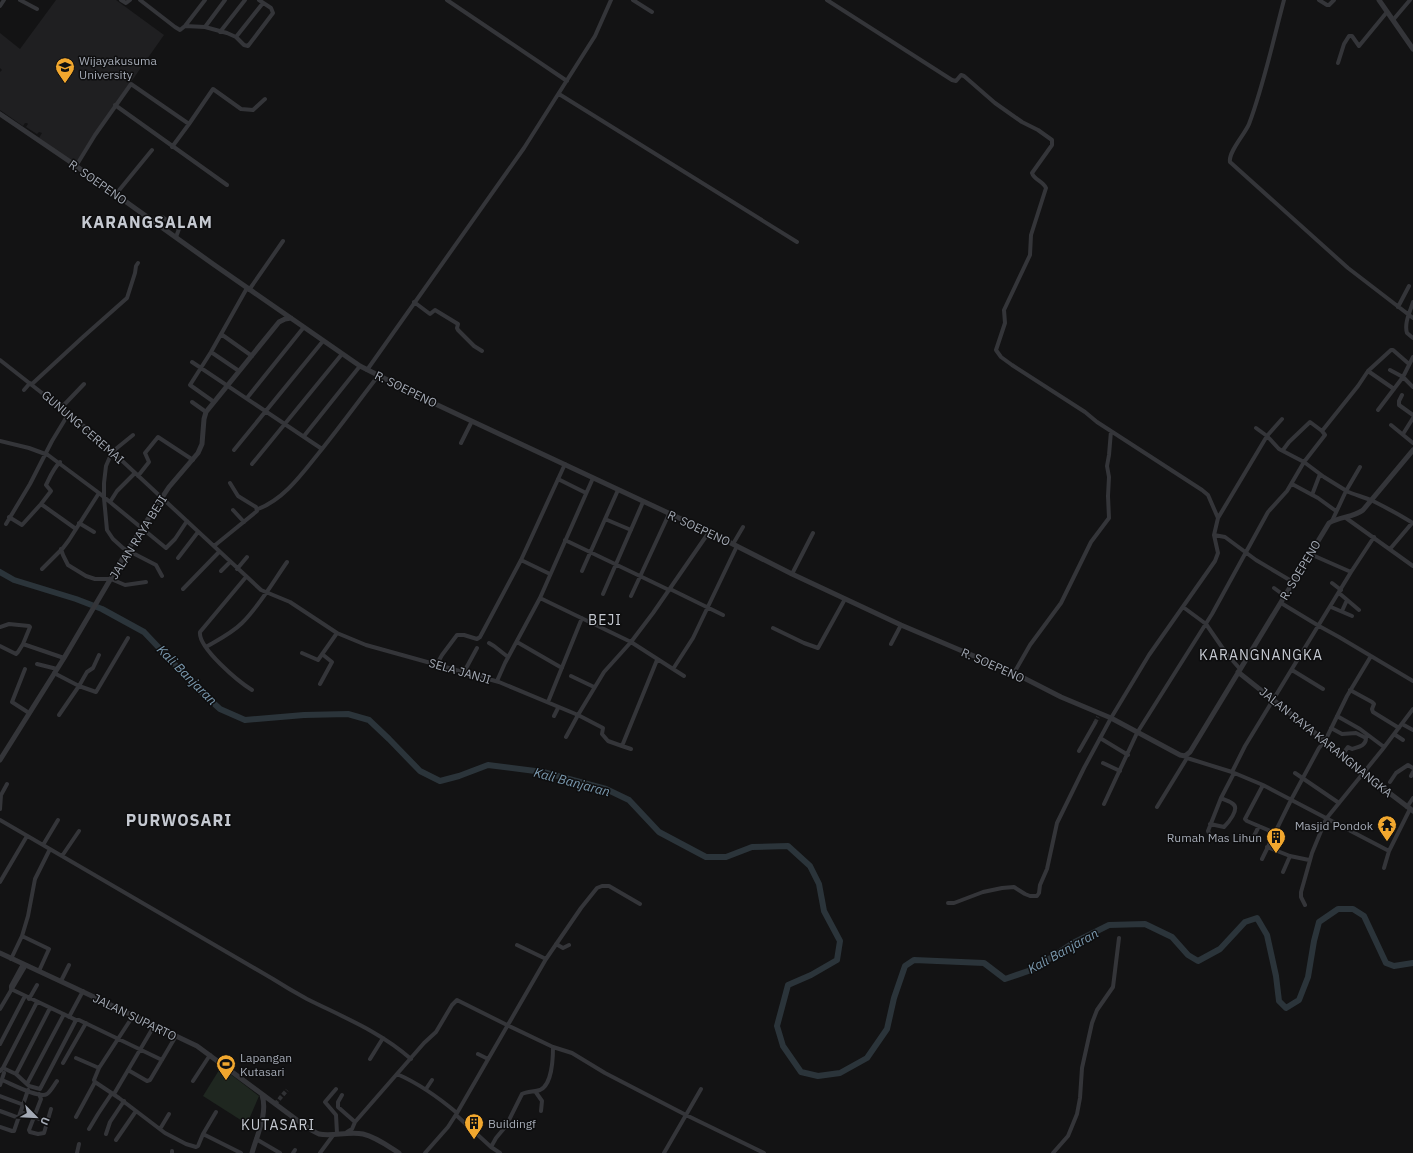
<svg xmlns="http://www.w3.org/2000/svg" width="1413" height="1153" viewBox="0 0 1413 1153" font-family="'IBM Plex Sans',sans-serif">
  <style>
    .built { fill: #1f1f21 }
    .garden { fill: #1f2720 }
    .lines { fill: none; stroke-linecap: round; stroke-linejoin: round }
    .river { stroke: #2b343a; stroke-width: 6 }
    .minor-tunnel { stroke: #303134; stroke-width: 4; stroke-dasharray: 4 2; stroke-linecap: butt }
    .minor { stroke: #343539; stroke-width: 4 }
    .tertiary { stroke: #343539; stroke-width: 5 }
    .labels { text-anchor: middle; dominant-baseline: central; stroke-width: 3; stroke-linejoin: round; paint-order: stroke }
    .poi-label { font-size: 12px; fill: #a4aab5; stroke: #0e0e0f; text-anchor: start }
    .street-label { font-size: 12px; fill: #a4aab5; stroke: #0e0e0f }
    .water-label { font-size: 13px; font-style: italic; fill: #7b9ab0; stroke: #0e0e0f }
    .quarter-label { font-size: 14px; letter-spacing: 1px; fill: #c5c9d1; stroke: #0e0e0f }
    .district-label { font-size: 16px; font-weight: bold; letter-spacing: 1px; fill: #c5c9d1; stroke: #0e0e0f }
  </style>
  <rect width="100%" height="100%" fill="#131314"/>
  <path class="built" d="M56 0H116L164 35 121 96 75 164 39 138 42 133 39 132 37 134 26 127 28 124 27 123H25L23 126 0 110V72L2 70 0 68V33L20 49Z"/>
  <path class="garden" d="M221 1067 259 1096 247 1124 203 1096Z"/>
  <g class="lines">
    <path class="river" d="M0 572 14 580 76 599 102 609 144 632 198 689 220 709 245 720 304 715 348 714 369 720 389 739 420 771 440 781 459 776 488 765 543 772 606 789 629 800 659 832 706 857H726L752 847 788 846 810 866 819 884 824 911 840 941 837 960 811 975 788 985 777 1026 783 1046 801 1072 818 1076 840 1073 867 1058 887 1029 894 998 905 966 914 960 984 963 1005 979 1034 969 1073 943 1109 925 1145 924 1172 937 1188 955 1198 961 1220 949 1245 922 1257 918 1267 935 1276 976 1279 1001 1286 1008 1299 1000 1308 977 1314 941 1319 922 1338 909H1353L1364 916 1386 963 1394 966 1413 963"/>
    <path class="minor-tunnel" d="M1095 723 1098 717
      M275 1104 287 1090"/>
    <path class="minor" d="M20 0 37 9
      M121 0 126 3 130 0
      M140 0 175 27 180 30 185 26 205 0
      M447 0 567 81
      M633 0 652 12
      M827 0 952 80 956 81 961 75 964 76 995 103 1022 122 1038 130 1052 140V145L1032 173C1034 180 1043 181 1046 188L1031 235 1030 255 1004 310 1005 323 996 350 1001 357 1012 365 1085 412 1097 422 1202 490 1208 495 1218 518
      M1284 0C1273 41 1264 84 1249 124 1245 134 1228 152 1230 162L1348 268 1413 318
      M1319 0 1327 5H1329L1334 0
      M0 6 4 0
      M1393 20 1410 0
      M185 26 205 27 227 33 236 37 244 45 248 46 273 13 271 8 259 0
      M205 27 225 0
      M220 32 245 0
      M236 37 263 3
      M1338 63 1344 44 1349 36H1352L1359 46 1387 12
      M559 94 797 242
      M115 105 227 185
      M189 124 213 89 241 109 253 110 265 99
      M76 166 95 135 131 84 189 124 172 147
      M116 194 152 150
      M162 217 179 229 176 237
      M249 290 283 241
      M414 302 430 314 435 310 458 324 457 328 458 330 474 346 482 351
      M1413 302C1410 312 1404 323 1407 333L1413 338
      M1398 307 1409 286
      M221 334 252 356
      M211 352 239 371
      M1413 357 1403 377 1413 387
      M0 360 89 430 261 590 290 602 337 633 366 645 499 682 578 715 604 672 631 642 653 613 709 532
      M192 362 322 449
      M367 370 524 148 595 36 611 0
      M1368 371 1394 389
      M32 384 83 337 127 298 135 273 136 266 138 263
      M24 390 30 383
      M1402 395 1399 401V405L1413 415
      M247 398 304 327
      M192 402 206 412
      M214 402 190 385 211 352 247 288
      M62 407 84 384
      M1378 410 1403 377 1390 370
      M1391 425 1413 443
      M1256 428 1267 436 1279 449 1304 462 1324 477 1345 490 1346 491 1332 521
      M1322 431 1358 386 1368 371 1391 350H1393L1409 364
      M1403 434 1413 418
      M133 435 112 452 106 466 104 483V498L107 530 113 539 123 548 156 565 162 576
      M304 436 360 366
      M0 441 29 448 48 455 99 493 166 548 175 539 187 521
      M461 443 472 421
      M234 450 323 341
      M252 464 342 354
      M1360 467 1346 491C1355 495 1364 497 1373 501 1387 508 1400 515 1413 523
      M138 476 149 462 145 453 158 437 193 460
      M558 479 586 493
      M1292 484 1318 498 1336 511
      M1312 495 1320 474
      M110 502 117 491 135 473
      M41 504 51 491 46 485C50 477 53 469 60 462
      M258 509C284 499 301 475 318 454 339 428 358 402 378 376
      M233 510 244 522
      M9 517 22 525 41 504 76 529
      M1346 518 1413 566
      M605 519 631 530
      M79 523 94 532
      M6 524 30 484 52 441 69 413
      M1214 535 1225 537 1256 560 1293 582
      M565 540 669 590
      M733 544 743 527
      M214 546 257 511 256 507 238 496 230 483
      M61 549 63 555 68 565 86 576 95 579H111L125 585 146 582
      M1390 549 1412 523
      M1310 554 1351 572 1374 537
      M178 558 198 532
      M521 560 550 574
      M42 569 63 548 69 540 99 493
      M237 569 247 557
      M221 571 230 562
      M582 571 618 490
      M792 574 813 533
      M246 577 200 632C198 648 239 682 252 690
      M1332 583 1341 590
      M1274 588 1285 596
      M183 589 219 552
      M670 589 723 615
      M1339 593 1359 610
      M603 594 643 502
      M631 596 669 514
      M540 598 631 642 673 669 693 638 737 546
      M1281 603 1319 626 1339 637 1413 681
      M1183 607 1206 624 1226 653 1240 669
      M1331 607 1352 616
      M1342 611 1347 600
      M0 627 9 624 29 626 30 627 23 644 64 658
      M773 628 804 643 818 648 845 599
      M517 642 562 668
      M489 643 494 646 508 657
      M891 644 901 625
      M0 646 16 654 18 652 23 644
      M206 647C218 640 232 633 242 623 260 605 273 582 287 562
      M302 653 318 660 337 633
      M37 664 57 669
      M437 664 442 655 457 635H464L477 639 480 637 521 560 565 464
      M25 669 12 702 29 713
      M673 669 684 676
      M1292 670 1323 689
      M464 672 477 648
      M54 673 79 686 96 692 128 638
      M1014 673 1030 645 1061 603 1091 542 1109 518 1108 496 1109 477 1107 466 1109 455 1111 431
      M571 676 594 687
      M497 681 505 663 540 598 593 478
      M320 684 332 662 322 654
      M1350 690 1372 702 1374 704 1372 709 1373 712 1399 728
      M548 702 582 618
      M59 715 79 686 87 672 93 668 99 655
      M554 716 558 708
      M1337 716 1360 729 1384 747
      M1402 724 1413 730
      M1331 728 1342 734 1356 733 1366 738C1366 746 1358 747 1352 749L1348 747 1342 755
      M1394 734 1403 740
      M566 737 578 715 603 728 602 734 608 741 622 746 657 660
      M1100 738 1128 755
      M622 746 631 749
      M1079 751 1095 723
      M1187 758 1232 772 1263 785 1389 851 1410 809
      M1103 763 1120 771
      M1232 772 1245 746 1351 572
      M1295 773 1339 803
      M1411 776 1413 772
      M1390 782 1396 773 1408 765 1413 768
      M1263 785 1245 819 1247 821 1275 833
      M1104 804 1137 733 1212 614 1268 512 1287 491 1304 462 1325 435 1322 431 1310 422 1289 442 1283 450
      M1157 807 1187 758 1186 756
      M1407 807 1413 798
      M0 809 1 795 7 784
      M0 820 273 979C284 986 296 993 307 999 343 1017 381 1032 411 1059
      M1210 824 1224 827C1228 823 1240 809 1233 804 1230 801 1224 800 1221 798
      M1211 837 1208 831 1221 798 1234 773
      M1253 838 1259 826
      M43 845 58 820
      M1267 847 1290 856 1309 860
      M62 856 79 831
      M1262 859 1291 800 1319 748 1325 741 1347 696 1371 656
      M1384 868 1389 851
      M1283 872 1290 856
      M0 882 27 836
      M948 903H954L983 892 1002 888 1014 887 1025 894 1030 896H1037L1039 893 1040 885 1047 869 1057 823 1084 768 1111 718 1149 655 1215 561 1218 553 1214 535 1218 518 1267 436 1282 419
      M1305 905 1301 897V892L1305 878 1312 853 1326 819 1382 750 1413 709
      M22 936 49 949 39 971
      M556 944 563 948 569 945
      M517 945 546 959
      M11 959 22 936 28 916 35 879 50 849
      M61 981 69 965
      M11 988V986L23 964
      M29 999 37 985
      M0 1009 26 965
      M133 1016 99 1068 94 1080 95 1082 119 1098 165 1133 186 1144 196 1147 198 1146 203 1134 241 1153
      M69 1017 83 991
      M76 1020H79L162 1060
      M0 1044 25 996
      M478 1054 488 1059
      M76 1058 99 1068
      M370 1059 383 1038
      M63 1063 86 1023
      M3 1068 37 1002
      M128 1070 147 1081 150 1080 176 1036
      M0 1071 3 1068 16 1074 29 1086 40 1089 76 1020 11 989
      M16 1074 50 1008
      M397 1074C420 1084 438 1097 457 1113
      M2 1080C10 1083 39 1099 47 1094 51 1091 54 1085 57 1081
      M193 1081 210 1055
      M27 1084 64 1014
      M0 1085 4 1073
      M336 1089 325 1102 336 1115 337 1133
      M426 1089 432 1080
      M535 1091 542 1101 541 1111
      M39 1094 41 1099 29 1130 30 1132 38 1134 44 1133 51 1109
      M114 1094 154 1026
      M342 1095 338 1102V1107L355 1122
      M0 1096 24 1105
      M0 1111 19 1118
      M21 1112 47 1122
      M456 1115 491 1147 500 1153
      M76 1117 95 1082
      M0 1127 12 1131H14L28 1090
      M89 1129 98 1114 112 1093
      M160 1129 169 1114
      M347 1132 352 1129 355 1122 424 1043 436 1032 452 1005 457 1000 507 1025 553 1047 572 1053 605 1073 686 1115 764 1153
      M106 1134 110 1122 124 1101
      M203 1134 216 1112
      M256 1139 280 1153
      M116 1140 136 1111
      M491 1147 496 1138 506 1126 522 1094C527 1091 534 1092 540 1090 552 1085 553 1058 553 1047
      M77 1153 79 1144
      M172 1153V1151
      M293 1153 295 1150
      M320 1153 334 1134
      M425 1153 448 1127 457 1113 546 959 581 908 597 888 602 886H609L640 904
      M664 1153 701 1089
      M1053 1153 1068 1136 1077 1114 1080 1098 1082 1068 1092 1023 1097 1010 1113 987 1119 938"/>
    <path class="tertiary" d="M1379 0 1413 49
      M0 114 69 161 213 264 360 366 429 401 709 532 792 574 901 625 1014 673 1061 697 1111 718 1180 755 1185 756 1190 752 1329 523C1340 516 1353 518 1363 510L1413 450
      M1238 672 1325 741 1363 773 1413 811
      M0 760 64 658 127 551 169 487 198 453 202 444 204 419 206 412 279 322 285 319 291 318
      M0 953 75 988 197 1046 305 1126C310 1129 314 1132 319 1134 332 1137 348 1131 363 1134 376 1137 388 1146 399 1153
      M252 1153C257 1135 268 1113 262 1095"/>
  </g>
  <defs>
    <g id="university-pin" transform="scale(1)"><path d="M0 17L-7.5 6A9.5 9.5 0 1 1 7.5 6Z" fill="#f1a72e" stroke="#0e0e0f"/><path d="M0-5L7-2L0 1L-7-2ZM-4 1L0 2.5L4 1V4Q0 6-4 4Z" fill="#111"/></g>
    <g id="temple-pin" transform="scale(1)"><path d="M0 17L-7.5 6A9.5 9.5 0 1 1 7.5 6Z" fill="#f1a72e" stroke="#0e0e0f"/><path d="M0-6L5-2H3V0L6.5 2.5H4V6H1.5V3h-3V6H-4V2.5H-6.5L-3 0V-2H-5Z" fill="#111"/></g>
    <g id="building-pin" transform="scale(1)"><path d="M0 17L-7.5 6A9.5 9.5 0 1 1 7.5 6Z" fill="#f1a72e" stroke="#0e0e0f"/><path d="M-4-6H4V6H1V3H-1V6H-4ZM-2.5-4.3h1.7v1.8h-1.7ZM.8-4.3h1.7v1.8H.8ZM-2.5-1h1.7V.8h-1.7ZM.8-1h1.7V.8H.8Z" fill="#111"/></g>
    <g id="stadium-pin" transform="scale(1)"><path d="M0 17L-7.5 6A9.5 9.5 0 1 1 7.5 6Z" fill="#f1a72e" stroke="#0e0e0f"/><path d="M0-5a6.5 5 0 1 0 0 10a6.5 5 0 1 0 0-10ZM-3.5-1.8h7v3.6h-7Z" fill="#111"/></g>
  </defs>
  <g fill-rule="evenodd">
    <use href="#university-pin" x="65" y="67"/>
    <use href="#temple-pin" x="1387" y="825"/>
    <use href="#building-pin" x="1276" y="837"/>
    <use href="#stadium-pin" x="226" y="1064"/>
    <use href="#building-pin" x="474" y="1123"/>
  </g>
  <g class="labels">
    <g class="poi-label">
      <text x="79" y="60">Wijayakusuma<tspan x="79" dy="14">University</tspan></text>
      <text x="1373" y="825" text-anchor="end">Masjid Pondok</text>
      <text x="1262" y="837" text-anchor="end">Rumah Mas Lihun</text>
      <text x="240" y="1057">Lapangan<tspan x="240" dy="14">Kutasari</tspan></text>
      <text x="488" y="1123">Buildingf</text>
    </g>
    <g class="street-label">
      <text transform="translate(98 182) rotate(35)">R. SOEPENO</text>
      <text transform="translate(406 389) rotate(26)">R. SOEPENO</text>
      <text transform="translate(83 427) rotate(41)">GUNUNG CEREMAI</text>
      <text transform="translate(699 528) rotate(25)">R. SOEPENO</text>
      <text transform="translate(138 537) rotate(-58)">JALAN RAYA BEJI</text>
      <text transform="translate(1300 570) rotate(-59)">R. SOEPENO</text>
      <text transform="translate(993 665) rotate(24)">R. SOEPENO</text>
      <text transform="translate(460 671) rotate(16)">SELA JANJI</text>
      <text transform="translate(1326 742) rotate(39)">JALAN RAYA KARANGNANGKA</text>
      <text transform="translate(135 1017) rotate(26)">JALAN SUPARTO</text>
    </g>
    <g class="water-label">
      <text transform="translate(187 675) rotate(45)">Kali Banjaran</text>
      <text transform="translate(572 782) rotate(15)">Kali Banjaran</text>
      <text transform="translate(1063 951) rotate(-29)">Kali Banjaran</text>
    </g>
    <g class="quarter-label">
      <text x="605" y="620">BEJI</text>
      <text x="1261" y="655">KARANGNANGKA</text>
      <text x="278" y="1125">KUTASARI</text>
    </g>
    <g class="district-label">
      <text x="147" y="222">KARANGSALAM</text>
      <text x="179" y="820">PURWOSARI</text>
    </g>
  </g>
  <g transform="translate(36 1117) rotate(114)" stroke="#0e0e0f" stroke-width="3" paint-order="stroke">
  <path d="M0-3L7 15L0 10L-7 15Z" fill="#a4aab5"/>
  <text y="-6" font-size="11" font-weight="bold" text-anchor="middle" fill="#a4aab5">U</text>
  </g>
</svg>
